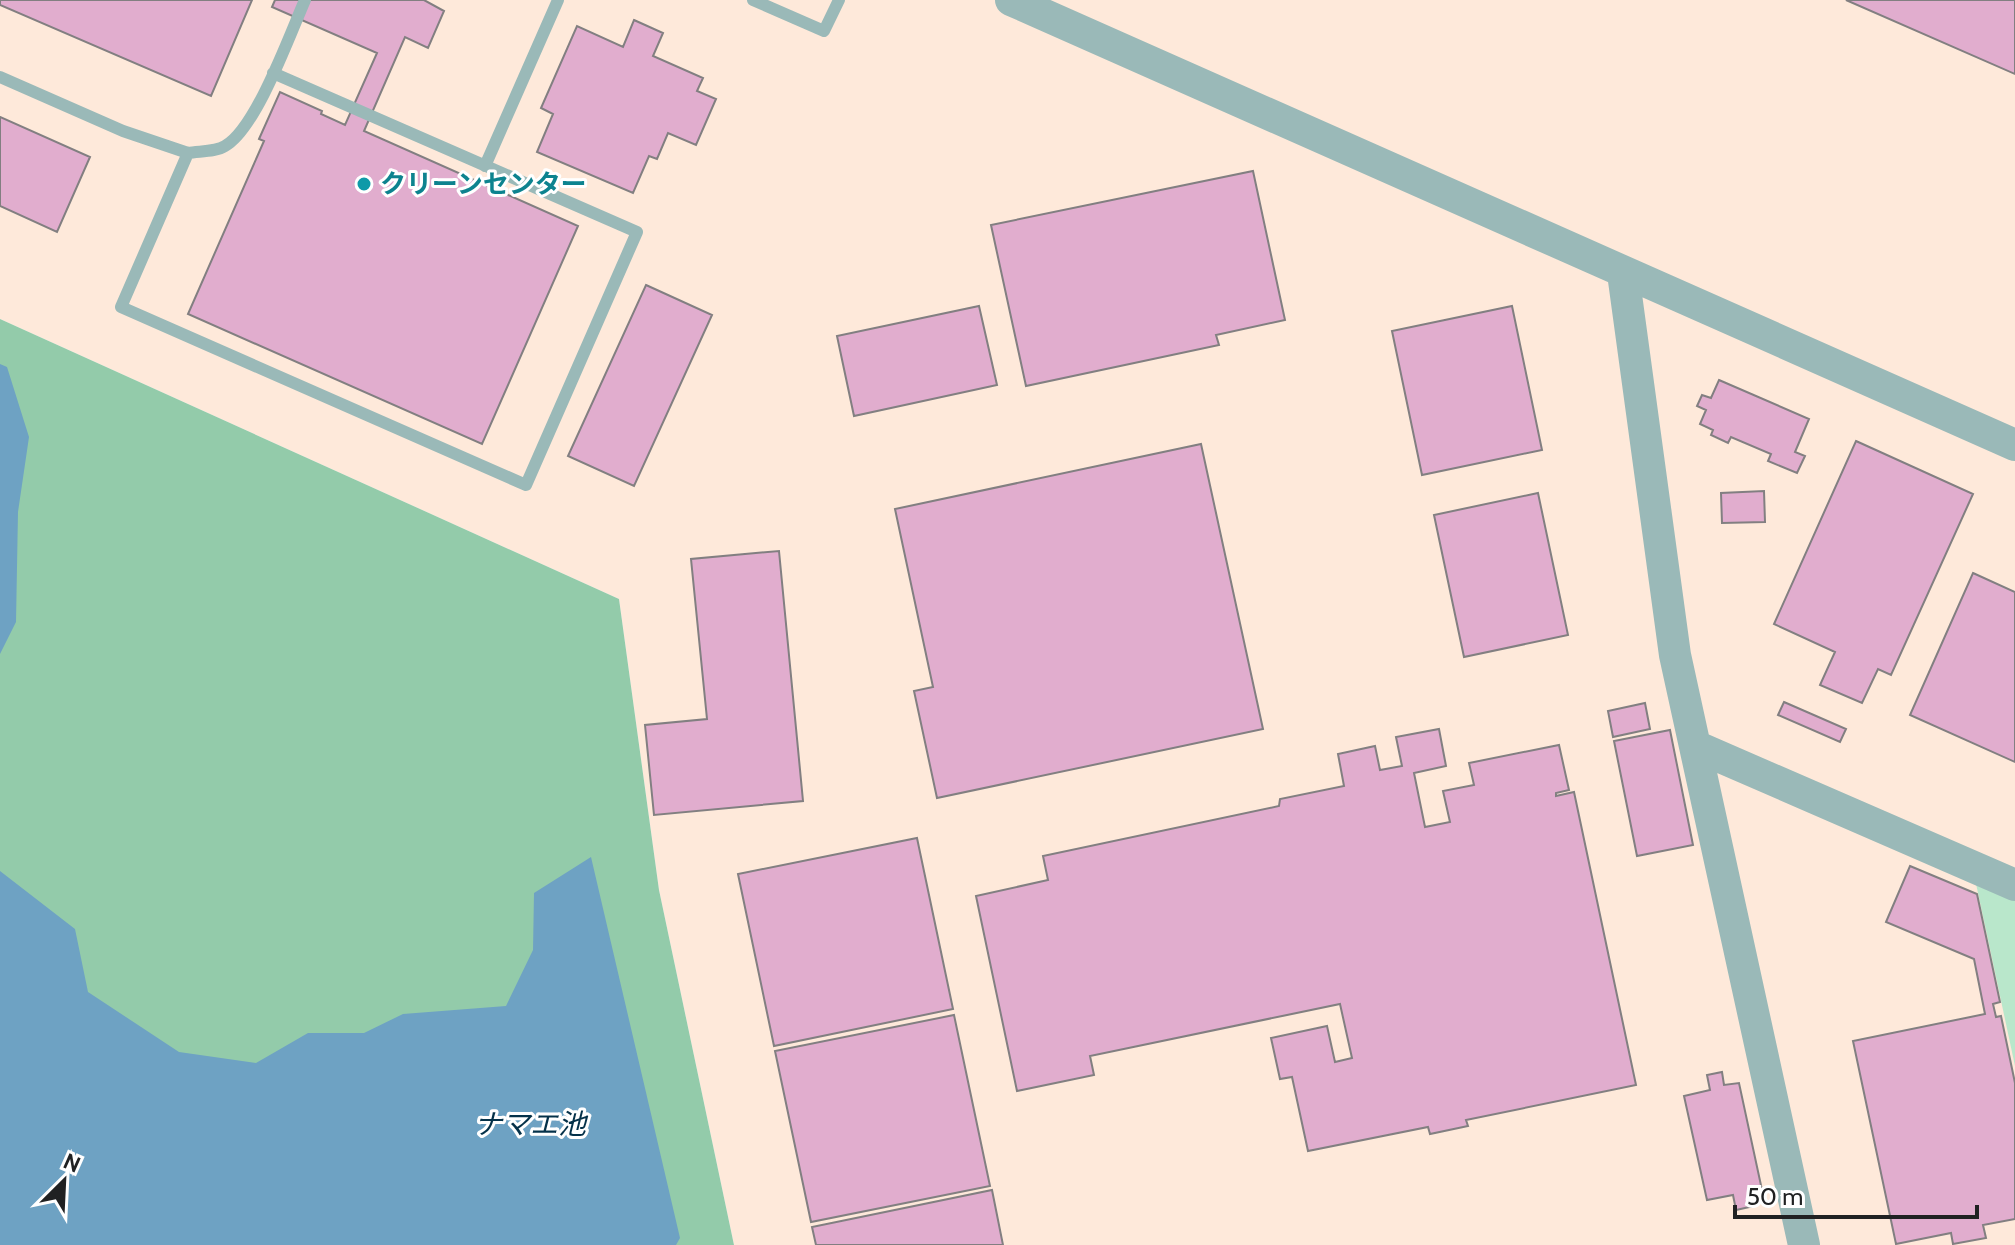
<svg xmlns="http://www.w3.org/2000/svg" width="2015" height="1245" viewBox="0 0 2015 1245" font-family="Cabin,'Noto Sans JP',sans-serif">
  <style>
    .industrial { fill: #fee9da }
    .green { fill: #b9e7cb }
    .forest { fill: #93cbaa }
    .water { fill: #6ea2c3 }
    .building { fill: #e1adce; stroke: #827f81; stroke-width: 2 }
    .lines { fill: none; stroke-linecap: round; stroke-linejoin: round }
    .service { stroke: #9ab9b8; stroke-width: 12 }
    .tertiary { stroke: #9ab9b8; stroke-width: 32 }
    .culture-dot { fill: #0f9aa8; stroke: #fff; stroke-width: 3 }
    .labels { text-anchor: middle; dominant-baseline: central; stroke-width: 6; stroke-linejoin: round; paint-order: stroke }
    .culture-label { font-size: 26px; font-weight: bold; fill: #0d838f; stroke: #fff; text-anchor: start }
    .water-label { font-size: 28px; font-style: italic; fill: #043149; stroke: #fff }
  </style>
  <rect width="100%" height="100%" fill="#f5f8fa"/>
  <path class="industrial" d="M0 0H2015V1245H734L659 890 619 599 0 319Z"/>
  <path class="green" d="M1975 879 2015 897V1066Z"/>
  <path class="forest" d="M0 319 619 599 659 890 734 1245H0Z"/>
  <path class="water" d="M0 364 7 367 29 437 18 512 16 622 0 654Z
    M591 857 680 1238 676 1245H0V871L75 929 88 992 179 1052 256 1063 308 1033H364L403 1014 506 1006 533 950 534 893Z"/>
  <path class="building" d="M0 0H252L211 96 0 5Z
    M275 0H424L444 11 428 48 405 37 364 131 578 226 482 444 188 314 264 141 259 139 280 92 322 111 321 114 345 125 377 53 272 7Z
    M1846 0H2015V74Z
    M634 20 663 33 653 56 703 78 697 91 716 99 696 145 668 133 657 159 649 156 633 193 537 152 553 114 541 108 577 26 623 47Z
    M0 117 90 157 57 232 0 206Z
    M1253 171 1285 320 1216 335 1219 345 1026 386 991 225Z
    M646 285 712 315 634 486 568 456Z
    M979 306 997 385 854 416 837 336Z
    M1512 306 1542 450 1422 475 1392 331Z
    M1719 380 1809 419 1795 452 1805 456 1797 473 1768 461 1771 454 1731 437 1728 443 1711 435 1713 430 1700 424 1706 410 1697 406 1702 395 1711 398Z
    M1856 441 1973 494 1891 675 1878 669 1862 703 1820 685 1835 652 1774 624Z
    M1201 444 1263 729 937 798 914 691 933 687 895 509Z
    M1764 491 1765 522 1722 523 1721 493Z
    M1538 493 1568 635 1464 657 1434 515Z
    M779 551 803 801 654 815 645 725 707 719 691 559Z
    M1973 573 2015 592V762L1910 715Z
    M1784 702 1846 729 1840 742 1778 715Z
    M1645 703 1650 729 1613 737 1608 711Z
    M1439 729 1446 766 1414 773 1425 827 1450 822 1443 791 1474 785 1469 763 1559 745 1569 790 1556 793V796L1574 792 1636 1085 1466 1120 1468 1126 1430 1134 1428 1127 1308 1151 1292 1077 1280 1079 1271 1038 1327 1026 1335 1062 1352 1058 1340 1004 1090 1056 1094 1075 1017 1091 976 896 1048 880 1043 856 1279 806 1280 799 1344 786 1338 754 1375 746 1380 770 1402 766 1396 737Z
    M1670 730 1693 845 1637 856 1614 741Z
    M917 838 953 1009 774 1046 738 874Z
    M1910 866 1977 894 2000 1002 1993 1004 1996 1017 2001 1016 2015 1083V1219L1983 1225 1986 1238 1953 1244 1951 1233 1896 1244 1853 1041 1985 1014 1974 959 1886 922Z
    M954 1015 990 1186 811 1222 775 1051Z
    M1722 1072 1724 1085 1739 1083 1762 1190 1752 1192 1754 1206 1736 1210 1733 1195 1707 1200 1684 1096 1710 1090 1707 1075Z
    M992 1190 1003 1245H816L812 1227Z"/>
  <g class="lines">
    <path class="service" d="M753 0 824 31 839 0
      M273 73 637 232 526 485 121 307 188 153C199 151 216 152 225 146 256 129 290 34 305 0
      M0 77 123 131 188 153
      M485 166 558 0"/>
    <path class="tertiary" d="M1011 0 2015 445
      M1623 273 1675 655 1804 1245
      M1695 746 2015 885"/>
  </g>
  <circle class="culture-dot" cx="364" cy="184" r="8"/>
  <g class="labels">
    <g class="culture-label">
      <text x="380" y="184">クリーンセンター</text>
    </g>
    <g class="water-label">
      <text x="530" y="1124">ナマエ池</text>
    </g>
  </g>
  <g transform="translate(64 1181) rotate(24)" stroke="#ffffff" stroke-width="6" paint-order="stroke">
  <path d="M0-6L14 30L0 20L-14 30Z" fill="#202122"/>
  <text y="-12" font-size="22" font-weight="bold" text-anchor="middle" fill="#202122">N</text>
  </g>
  <path d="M1735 1205v12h242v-12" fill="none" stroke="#202122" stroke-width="4"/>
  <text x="1747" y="1205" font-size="24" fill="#202122" stroke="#ffffff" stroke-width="6" paint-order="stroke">50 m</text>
</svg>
